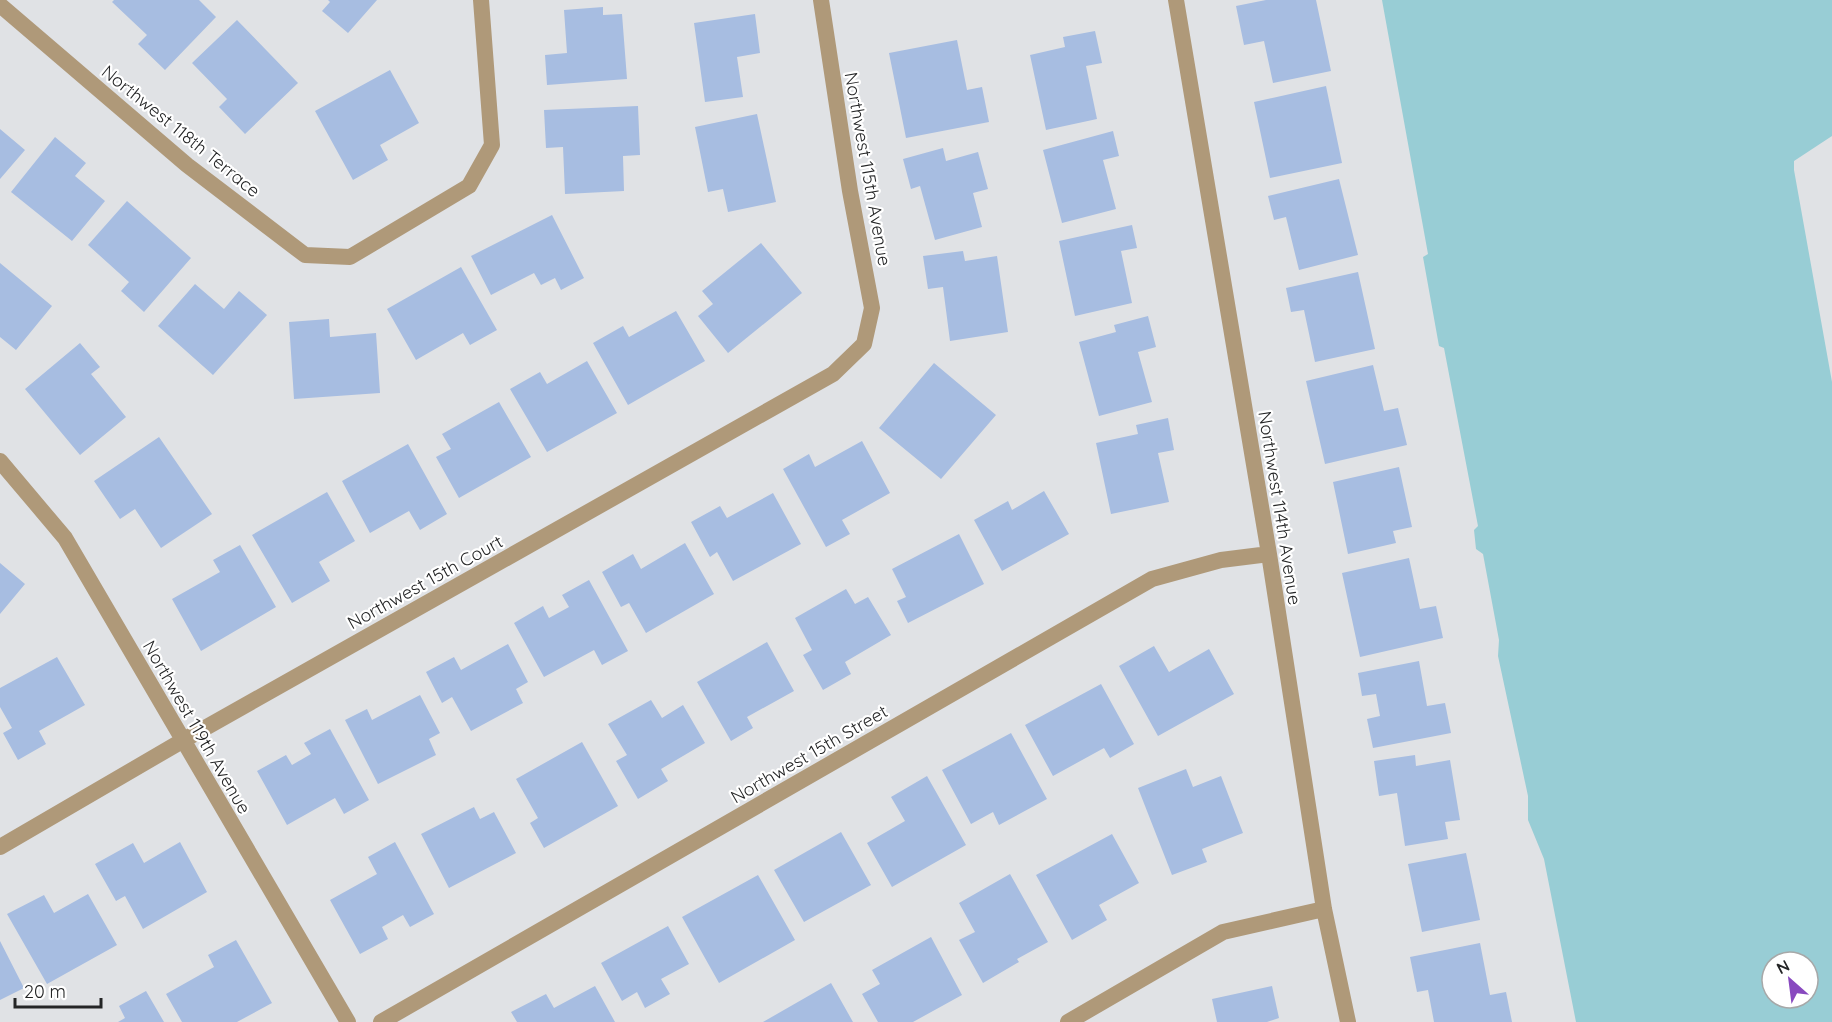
<svg xmlns="http://www.w3.org/2000/svg" width="1832" height="1022" viewBox="0 0 1832 1022" font-family="Quicksand,sans-serif">
  <style>
    .water { fill: #98cdd5; fill-rule: evenodd }
    .building { fill: #a7bde1 }
    .lines { fill: none; stroke-linecap: round; stroke-linejoin: round }
    .minor { stroke: #af9979; stroke-width: 16 }
    .labels { text-anchor: middle; dominant-baseline: central; stroke-width: 4.5; stroke-linejoin: round; paint-order: stroke }
    .street-label { font-size: 18px; fill: #242526; stroke: #fff }
  </style>
  <rect width="100%" height="100%" fill="#e0e2e5"/>
  <path class="water" d="M1382 0H1832V136L1794 161V170L1832 382V1022H1576L1544 859 1528 820V796L1498 656 1499 640 1483 554 1476 549 1474 530 1478 526 1444 348 1439 346 1423 257 1428 254ZM1772 962H1808V998H1772Z"/>
  <path class="building" d="M114 0H199L216 17 165 70 138 44 147 35 112 2Z
    M328 0H377L348 33 322 11 330 2Z
    M1266 0H1316L1331 71 1273 83 1264 41 1244 45 1236 6Z
    M603 7V15L622 14 627 79 547 85 545 55 567 53 564 10Z
    M755 14 760 53 737 57 743 97 705 102 694 23Z
    M237 20 298 83 245 134 219 107 227 99 192 63Z
    M1095 31 1102 63 1086 66 1097 119 1046 130 1030 55 1065 47 1063 37Z
    M957 40 967 90 982 87 989 122 906 138 889 53Z
    M390 70 419 123 380 145 388 160 353 180 315 111Z
    M1326 86 1342 163 1270 178 1254 102Z
    M638 106 640 155 623 156 624 191 565 194 563 147 546 148 544 110Z
    M757 114 776 202 728 212 723 189 708 192 695 127Z
    M0 129 25 150 0 179Z
    M1113 131 1119 156 1103 160 1116 209 1062 223 1043 150Z
    M55 137 86 163 75 176 105 201 72 241 11 192Z
    M943 148 946 161 978 152 988 189 973 193 982 227 935 240 920 186 911 189 903 159Z
    M1339 179 1358 255 1299 270 1286 217 1274 220 1268 196Z
    M127 201 191 258 144 312 121 291 129 282 88 245Z
    M552 215 584 278 561 290 555 278 541 285 534 273 491 295 471 256Z
    M1132 225 1137 248 1121 251 1132 303 1075 316 1059 241Z
    M761 243 802 293 728 353 698 316 713 304 702 291Z
    M963 251 965 261 997 256 1008 332 950 341 943 287 928 289 923 256Z
    M0 263 52 306 16 350 0 337Z
    M461 267 497 330 470 345 463 333 416 360 387 309Z
    M1358 272 1375 349 1315 362 1304 310 1291 312 1286 288Z
    M195 284 224 309 239 291 267 315 213 375 158 326Z
    M676 311 705 361 628 405 593 343 623 326 629 337Z
    M1148 316 1156 347 1138 352 1152 402 1099 416 1079 342 1116 332 1114 325Z
    M329 319 330 337 376 333 380 393 294 399 289 322Z
    M80 343 100 367 91 374 126 417 80 455 25 389Z
    M587 361 617 413 547 452 510 389 540 372 547 384Z
    M934 363 996 415 941 479 879 428Z
    M1373 365 1384 411 1398 408 1407 445 1325 464 1306 381Z
    M499 402 531 457 459 498 436 457 451 449 442 434Z
    M1168 418 1174 450 1158 453 1169 502 1111 514 1096 443 1138 434 1136 425Z
    M159 437 212 514 161 548 135 509 120 519 94 481Z
    M862 441 890 493 842 520 850 534 826 547 783 469 809 454 815 467Z
    M408 444 447 514 420 530 409 511 370 533 342 481Z
    M1399 467 1412 527 1393 531 1396 543 1348 554 1333 482Z
    M1044 491 1069 534 1002 571 974 520 1008 501 1012 510Z
    M327 492 355 541 319 562 330 581 292 603 252 535Z
    M773 493 801 544 733 581 717 552 710 557 691 522 720 506 727 518Z
    M959 534 984 584 908 623 897 601 906 597 892 569Z
    M685 543 714 594 646 633 629 603 621 607 602 572 633 554 641 569Z
    M240 545 276 607 201 651 172 599 220 572 213 560Z
    M1409 558 1420 609 1436 606 1443 638 1360 657 1342 573Z
    M0 563 25 584 0 614Z
    M589 580 628 651 602 665 594 650 544 677 514 623 543 606 549 618 569 607 562 595Z
    M846 589 855 604 868 597 891 635 845 662 851 674 823 690 803 655 812 650 795 618Z
    M767 642 794 691 747 717 753 728 731 741 697 682Z
    M508 644 528 682 516 689 523 703 471 731 452 697 442 703 426 672 454 657 461 670Z
    M1154 646 1169 672 1209 649 1234 694 1158 736 1119 666Z
    M57 657 85 705 39 731 46 744 18 760 3 733 12 728 0 707V688Z
    M1419 661 1427 706 1445 703 1451 733 1373 748 1367 719 1380 716 1376 694 1362 696 1358 673Z
    M1101 684 1134 744 1110 758 1104 748 1053 776 1025 725Z
    M420 695 440 733 429 739 436 755 378 784 345 720 367 709 372 720Z
    M651 700 662 718 683 705 705 743 661 769 668 781 638 799 616 761 627 755 608 724Z
    M330 729 369 800 344 814 335 798 287 825 257 771 286 755 292 765 311 754 304 743Z
    M1011 733 1047 799 999 825 993 812 971 824 942 770Z
    M582 742 618 806 544 848 530 823 538 818 516 779Z
    M1415 755 1416 766 1450 760 1460 820 1445 822 1448 839 1405 846 1397 793 1379 796 1374 761Z
    M1186 769 1193 787 1221 776 1243 833 1202 849 1207 862 1172 875 1138 788Z
    M927 776 966 845 892 887 867 843 905 821 891 797Z
    M474 807 480 819 494 812 516 853 449 888 421 834Z
    M841 832 871 885 804 922 774 870Z
    M1112 834 1139 883 1099 905 1107 920 1072 940 1036 875Z
    M180 842 207 892 143 929 125 896 116 901 95 864 133 843 144 863Z
    M395 842 434 914 410 927 403 915 382 927 388 939 360 954 330 900 377 874 368 857Z
    M1466 853 1480 920 1422 932 1408 864Z
    M1010 874 1048 942 1017 959 1019 962 983 983 959 940 975 932 959 903Z
    M758 875 795 940 719 983 682 917Z
    M88 894 117 945 47 984 7 914 44 895 54 913Z
    M668 926 689 964 661 979 670 994 645 1008 637 992 622 1001 601 963Z
    M931 937 962 995 913 1022H878L862 994 880 984 872 970Z
    M236 940 272 1003 237 1022H182L166 994 214 967 208 955Z
    M0 941 24 988 0 1000Z
    M1480 943 1490 995 1506 992 1512 1022H1434L1428 990 1417 992 1410 957Z
    M831 983 853 1022H763Z
    M595 986 615 1022H517L511 1012 546 994 554 1008Z
    M1272 986 1279 1018 1267 1022H1217L1212 999Z
    M146 991 164 1022H118L125 1018 119 1006Z"/>
  <g class="lines">
    <path class="minor" d="M1176 0 1269 554 1324 909 1348 1022
      M0 5 187 165 305 255 350 257 469 186 492 145 481 0
      M0 461 65 538 348 1022
      M0 847 182 741 833 374 864 344 872 308 850 191 821 0
      M381 1022 1152 579 1221 560 1269 554
      M1068 1022 1223 932 1324 909"/>
  </g>
  <g class="labels">
    <g class="street-label">
      <text transform="translate(181 131) rotate(39)">Northwest 118th Terrace</text>
      <text transform="translate(868 169) rotate(80)">Northwest 115th Avenue</text>
      <text transform="translate(1280 508) rotate(81)">Northwest 114th Avenue</text>
      <text transform="translate(425 582) rotate(-29)">Northwest 15th Court</text>
      <text transform="translate(197 727) rotate(60)">Northwest 119th Avenue</text>
      <text transform="translate(809 754) rotate(-30)">Northwest 15th Street</text>
    </g>
  </g>
  <g transform="translate(1790 980) rotate(332)"><circle r="28" fill="#ffffff" stroke="#a7a8a8" stroke-width="1.5"/>
  <path d="M0-4.5L10 22L0 15L-10 22Z" fill="#8849bf"/>
  <text y="-9" font-size="16" font-weight="bold" text-anchor="middle" fill="#242526">N</text>
  </g>
  <path d="M15 998v9h86v-9" fill="none" stroke="#242526" stroke-width="3"/>
  <text x="24" y="998" font-size="18" fill="#242526" stroke="#ffffff" stroke-width="4.5" paint-order="stroke">20 m</text>
</svg>
